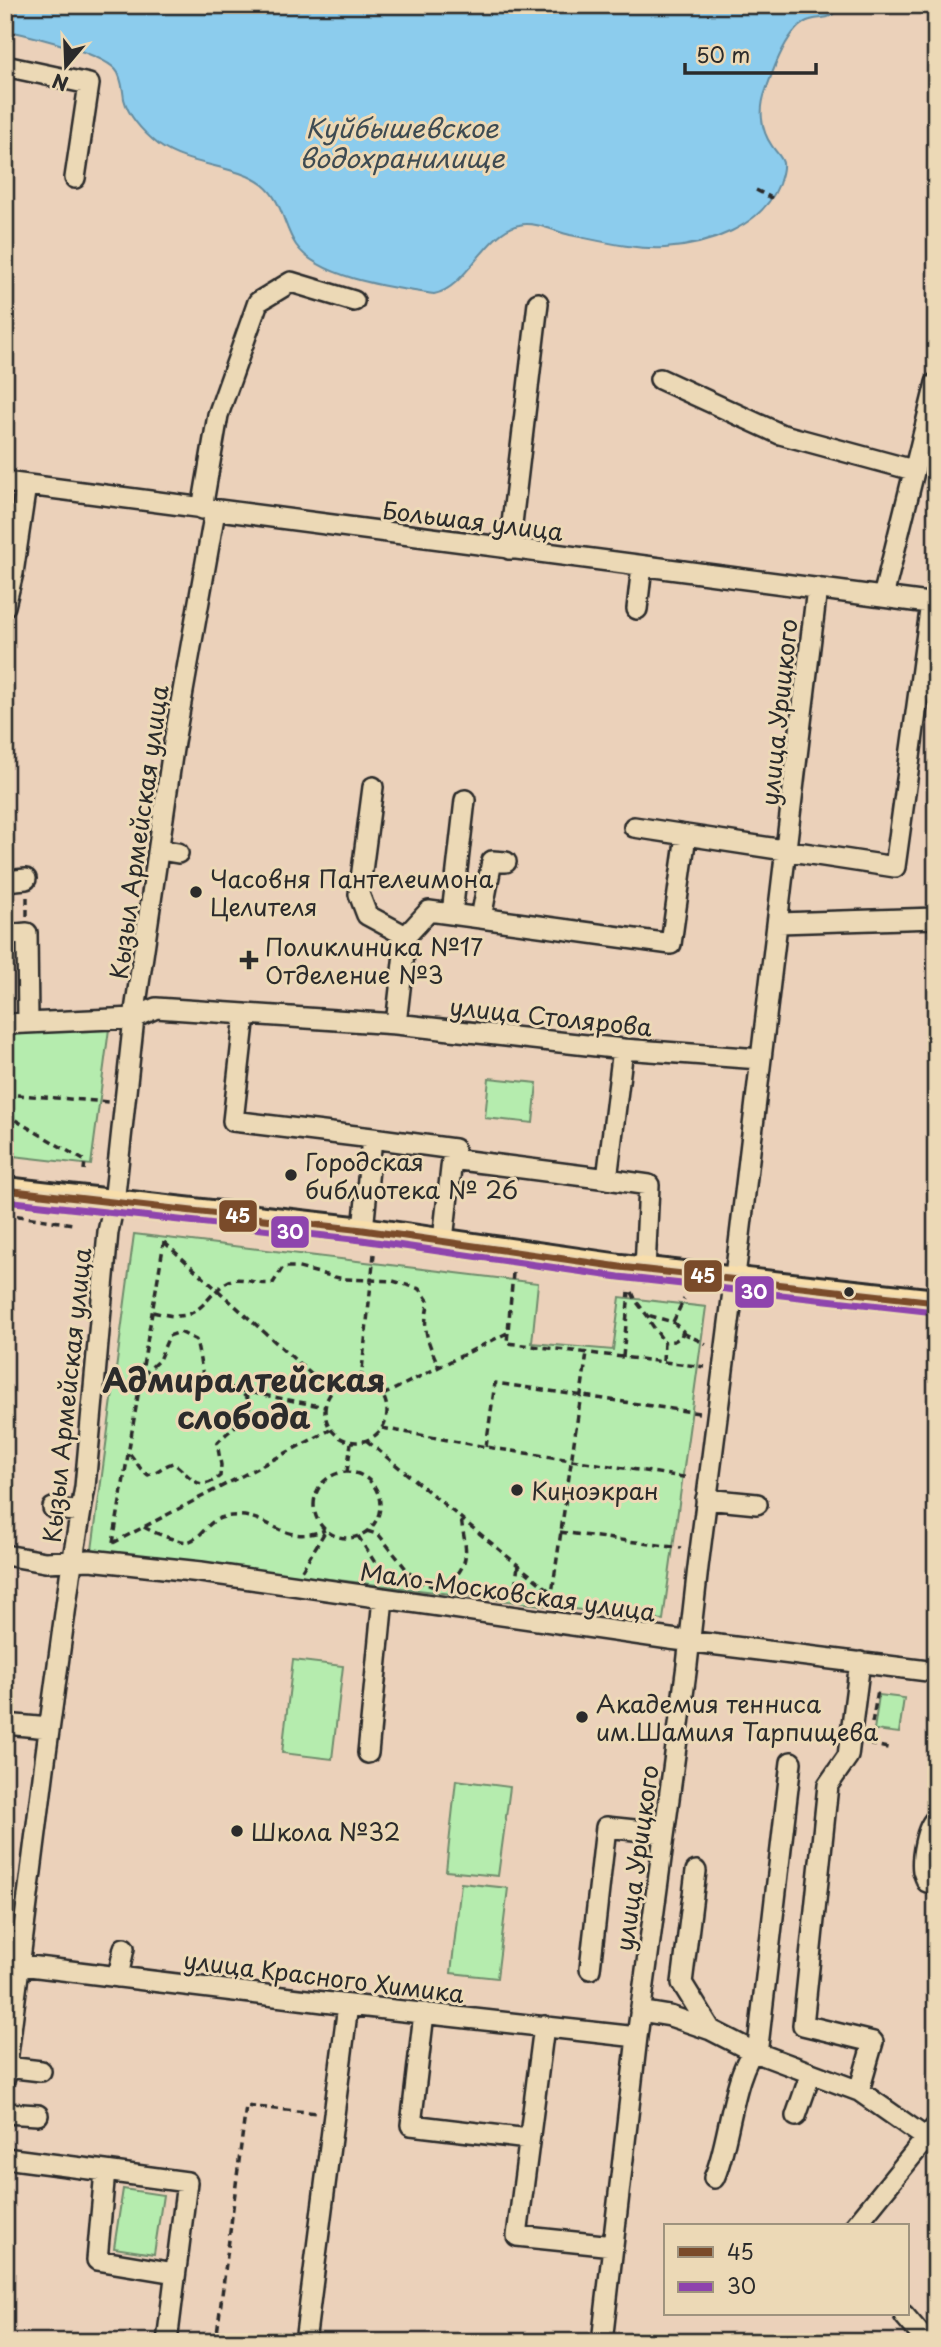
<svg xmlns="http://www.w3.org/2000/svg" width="941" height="2347" viewBox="0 0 941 2347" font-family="'Playpen Sans',sans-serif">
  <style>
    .green { fill: #b5ecae; stroke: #708c6c; stroke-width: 2 }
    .water { fill: #8ccced; stroke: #658c9f; stroke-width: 2 }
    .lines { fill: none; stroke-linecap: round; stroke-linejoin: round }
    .minor-casing { stroke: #2b2b2b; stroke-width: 24 }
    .major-casing { stroke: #2b2b2b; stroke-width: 30 }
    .path { stroke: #2b2b2b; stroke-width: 3.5; stroke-dasharray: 7 5; stroke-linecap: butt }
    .minor { stroke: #ecd9b6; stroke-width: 19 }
    .major { stroke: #f8deab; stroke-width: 24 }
    .bus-1-casing { stroke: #ecd9b6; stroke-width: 12 }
    .bus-2-casing { stroke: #ecd9b6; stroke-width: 12 }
    .bus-1 { stroke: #7a4b2a; stroke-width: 7 }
    .bus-2 { stroke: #8e44ad; stroke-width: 7 }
    .poi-dot { fill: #2b2b2b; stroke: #ecd9b6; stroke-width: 2.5 }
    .labels { text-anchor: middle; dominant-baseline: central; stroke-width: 6; stroke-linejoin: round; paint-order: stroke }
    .street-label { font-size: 24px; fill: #2b2b2b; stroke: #ecd9b6 }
    .poi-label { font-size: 24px; fill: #2b2b2b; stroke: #ecd9b6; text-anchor: start }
    .water-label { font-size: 26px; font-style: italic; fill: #3e4b52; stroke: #ecd9b6 }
    .district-label { font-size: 32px; font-weight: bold; fill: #2b2b2b; stroke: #ecd9b6 }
    .line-badge { stroke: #ecd9b6; stroke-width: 2.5 }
    .badge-label { font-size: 19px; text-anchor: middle; font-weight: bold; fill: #fff }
  </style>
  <rect width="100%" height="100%" fill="#ebd1ba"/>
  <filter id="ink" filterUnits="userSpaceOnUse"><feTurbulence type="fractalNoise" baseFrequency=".0143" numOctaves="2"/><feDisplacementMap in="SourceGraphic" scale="14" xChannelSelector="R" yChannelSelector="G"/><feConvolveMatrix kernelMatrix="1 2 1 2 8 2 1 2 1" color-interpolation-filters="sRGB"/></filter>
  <g filter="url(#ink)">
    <path class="green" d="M5 1029H109L91 1165 5 1155Z
      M489 1078 537 1083 533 1123 485 1118Z
      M134 1234 538 1283 532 1343 613 1350 620 1297 706 1307 663 1620 92 1550Z
      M293 1660 343 1666 332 1759 282 1753Z
      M879 1695 904 1698 899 1733 874 1730Z
      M456 1780 510 1787 498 1876 446 1871Z
      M461 1883 508 1888 497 1978 451 1973Z
      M123 2189 163 2195 154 2254 114 2248Z"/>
    <path class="water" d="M5 5H841C828 23 826 15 810 20 788 26 773 70 766 90 759 108 760 129 772 146 775 151 782 157 783 163 784 170 781 177 779 184 762 227 708 245 665 248 635 250 600 241 570 235 554 231 535 221 519 225 485 232 467 288 434 294 396 288 319 279 296 245 283 226 283 201 263 185 236 164 189 167 159 145 144 133 129 118 124 99 123 90 122 81 118 73 109 54 28 35 5 30Z"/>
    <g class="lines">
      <g class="minor-casing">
        <path id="minor" d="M5 66 89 84 75 178
          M660 379 780 434 913 470
          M5 482 936 604
          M202 509 218 415 258 302 291 282 354 301
          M509 549 538 303
          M883 597 936 383
          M5 606 13 573 26 485
          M637 609 642 566
          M373 787 359 894 367 915 406 936
          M634 827 686 835
          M160 850 178 853
          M5 881 26 879
          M452 914 465 800
          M481 918 492 861 506 862
          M779 923 936 918
          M5 935 27 933 28 1023
          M245 1014 233 1121 372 1138 363 1230
          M5 1024 134 1018 156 1008 396 1024 623 1049 760 1059
          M396 1024 406 936 429 911 671 944 686 835 895 867 931 603
          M623 1049 607 1179 649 1185 645 1269
          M372 1138 454 1149
          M443 1240 452 1159 608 1179
          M706 1499 757 1504
          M53 1508 80 1512
          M5 1555 45 1562 90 1560 201 1572 670 1639 936 1672
          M5 1724 49 1728
          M368 1753 383 1598
          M936 1819C926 1826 921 1859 923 1871 923 1872 927 1881 927 1882L936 1884
          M696 1871 682 1983 711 2030
          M5 1963 340 2004 637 2037
          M590 1969 606 1827 663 1833
          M118 1977 124 1948
          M640 2011 670 2016 711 2030 752 2051 859 2091 926 2138 936 2148
          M424 2013 411 2125 528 2139
          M544 2026 517 2236 613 2246
          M7 2067 41 2071
          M5 2078 46 1753 70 1576 85 1487 108 1232 114 1203 134 1018 174 742 215 511
          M859 2091 873 2042 803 2025 828 1785 848 1756 860 1662
          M5 2113 38 2115
          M796 2116 811 2073
          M5 2158 105 2171 97 2260 175 2273
          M105 2171 187 2182 167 2342
          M714 2178C729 2147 733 2068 758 2046L791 1762
          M855 2226 936 2126
          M904 2315 927 2342
          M305 2342 348 2005
          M602 2342 637 2037 687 1665 698 1567 738 1252 817 588"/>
      </g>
      <g class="major-casing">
        <path id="major" d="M5 1190 363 1230 620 1267 936 1302"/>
      </g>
      <path class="path" d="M756 190 772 198
        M27 897V917
        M5 1094 109 1102
        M5 1114 85 1161 84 1170
        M5 1214 73 1224
        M164 1242 331 1392
        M513 1273 507 1343 705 1367
        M632 1292 636 1301 649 1318
        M153 1312C183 1319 191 1319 212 1295 217 1290 223 1284 229 1281 242 1275 256 1286 273 1283L283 1267H295L343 1279 393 1281 420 1289 429 1302C421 1330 428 1341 439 1367
        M673 1322 684 1299
        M683 1333 706 1344
        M623 1357 629 1292
        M663 1361 664 1342 650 1322 651 1316 673 1322 683 1331 681 1337 674 1341 664 1342
        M143 1375 159 1360 169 1336 180 1332 196 1340 204 1380 238 1390 325 1407
        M325 1411a31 31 0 1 1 62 0a31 31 0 1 1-62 0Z
        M361 1380 374 1254
        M383 1395 507 1333
        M382 1428 486 1447 690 1478
        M367 1441 552 1593
        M486 1447 495 1383 699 1413
        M130 1454 141 1469 148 1475C158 1472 163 1466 173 1463 191 1475 197 1495 220 1476L221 1465 217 1443C233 1426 242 1425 252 1402L238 1390
        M347 1472 351 1443
        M314 1505a33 33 0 1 1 66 0a33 33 0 1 1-66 0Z
        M144 1527C152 1532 181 1544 190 1541 207 1534 206 1518 231 1516 271 1512 280 1547 325 1530
        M367 1531 379 1535 415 1580 432 1586 449 1585C472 1559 466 1552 461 1519
        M560 1532 681 1548
        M358 1536 386 1580
        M113 1543 164 1242
        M113 1543 330 1430
        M302 1570 326 1530
        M514 1597 518 1565
        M524 1598 551 1601 553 1603
        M551 1600 587 1353
        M872 1723 878 1690
        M869 1744 892 1749
        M216 2342 246 2106 317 2113"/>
      <use href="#minor" class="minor"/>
      <use href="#major" class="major"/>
      <g class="bus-1-casing">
        <path id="bus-1" d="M5 1190 363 1230 620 1267 936 1302"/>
      </g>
      <g class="bus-2-casing">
        <path id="bus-2" d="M5 1201 362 1240 619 1277 935 1312"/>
      </g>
      <use href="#bus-1" class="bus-1"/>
      <use href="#bus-2" class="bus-2"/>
    </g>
  </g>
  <g class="poi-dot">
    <circle cx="196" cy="892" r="7"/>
    <path d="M245.5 949.5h7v7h7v7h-7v7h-7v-7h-7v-7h7z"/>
    <circle cx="291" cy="1175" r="7"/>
    <circle cx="849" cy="1292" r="6"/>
    <circle cx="517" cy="1490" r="7"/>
    <circle cx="582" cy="1717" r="7"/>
    <circle cx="237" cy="1831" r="7"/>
  </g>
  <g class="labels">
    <g class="street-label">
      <text transform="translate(473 520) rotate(7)">Большая улица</text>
      <text transform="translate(778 712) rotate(-84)">улица Урицкого</text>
      <text transform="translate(138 832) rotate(-82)">Кызыл Армейская улица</text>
      <text transform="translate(551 1016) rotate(6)">улица Столярова</text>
      <text transform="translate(66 1395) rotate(-84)">Кызыл Армейская улица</text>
      <text transform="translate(508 1591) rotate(8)">Мало-Московская улица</text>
      <text transform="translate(636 1858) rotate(-82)">улица Урицкого</text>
      <text transform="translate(324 1976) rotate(7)">улица Красного Химика</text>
    </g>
    <g class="poi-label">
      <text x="210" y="878">Часовня Пантелеимона<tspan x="210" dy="28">Целителя</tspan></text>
      <text x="265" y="946">Поликлиника №17<tspan x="265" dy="28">Отделение №3</tspan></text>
      <text x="305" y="1161">Городская<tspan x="305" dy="28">библиотека № 26</tspan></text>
      <text x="531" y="1490">Киноэкран</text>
      <text x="596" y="1703">Академия тенниса<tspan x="596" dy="28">им.Шамиля Тарпищева</tspan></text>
      <text x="251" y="1831">Школа №32</text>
    </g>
    <g class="water-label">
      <text x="402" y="127">Куйбышевское<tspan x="402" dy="30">водохранилище</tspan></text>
    </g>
    <g class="district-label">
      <text x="244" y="1379">Адмиралтейская<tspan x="244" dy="37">слобода</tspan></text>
    </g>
  </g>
  <g class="line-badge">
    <rect x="218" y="1199" width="40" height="34" rx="7" fill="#7a4b2a"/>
    <rect x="270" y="1215" width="40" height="34" rx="7" fill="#8e44ad"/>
    <rect x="683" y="1259" width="40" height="34" rx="7" fill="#7a4b2a"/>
    <rect x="734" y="1275" width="41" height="34" rx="7" fill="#8e44ad"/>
  </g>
  <g class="badge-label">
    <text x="238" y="1223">45</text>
    <text x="290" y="1239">30</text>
    <text x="703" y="1283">45</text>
    <text x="754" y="1299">30</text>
  </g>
  <rect width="941" height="2347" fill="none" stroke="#ecd9b6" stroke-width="28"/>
  <rect x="14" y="14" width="913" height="2319" fill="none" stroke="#2b2b2b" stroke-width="2.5" filter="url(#ink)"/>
  <rect x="664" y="2224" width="245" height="91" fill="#ecd9b6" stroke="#9f937e" stroke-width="2"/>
  <rect x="678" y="2247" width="35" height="10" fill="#7a4b2a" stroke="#9f937e" stroke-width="2"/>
  <text x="727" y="2260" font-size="21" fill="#2b2b2b">45</text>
  <rect x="678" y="2282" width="35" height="10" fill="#8e44ad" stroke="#9f937e" stroke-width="2"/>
  <text x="727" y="2294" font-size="21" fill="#2b2b2b">30</text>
  <g transform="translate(66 66) rotate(199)" stroke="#ecd9b6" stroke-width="5" paint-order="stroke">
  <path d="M0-5L12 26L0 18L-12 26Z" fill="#2b2b2b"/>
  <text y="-10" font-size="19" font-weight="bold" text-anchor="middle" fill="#2b2b2b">N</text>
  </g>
  <path d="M685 63v10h131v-10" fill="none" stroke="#2b2b2b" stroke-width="3.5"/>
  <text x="696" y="63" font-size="21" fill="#2b2b2b" stroke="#ecd9b6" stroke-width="5" paint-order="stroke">50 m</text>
</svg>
